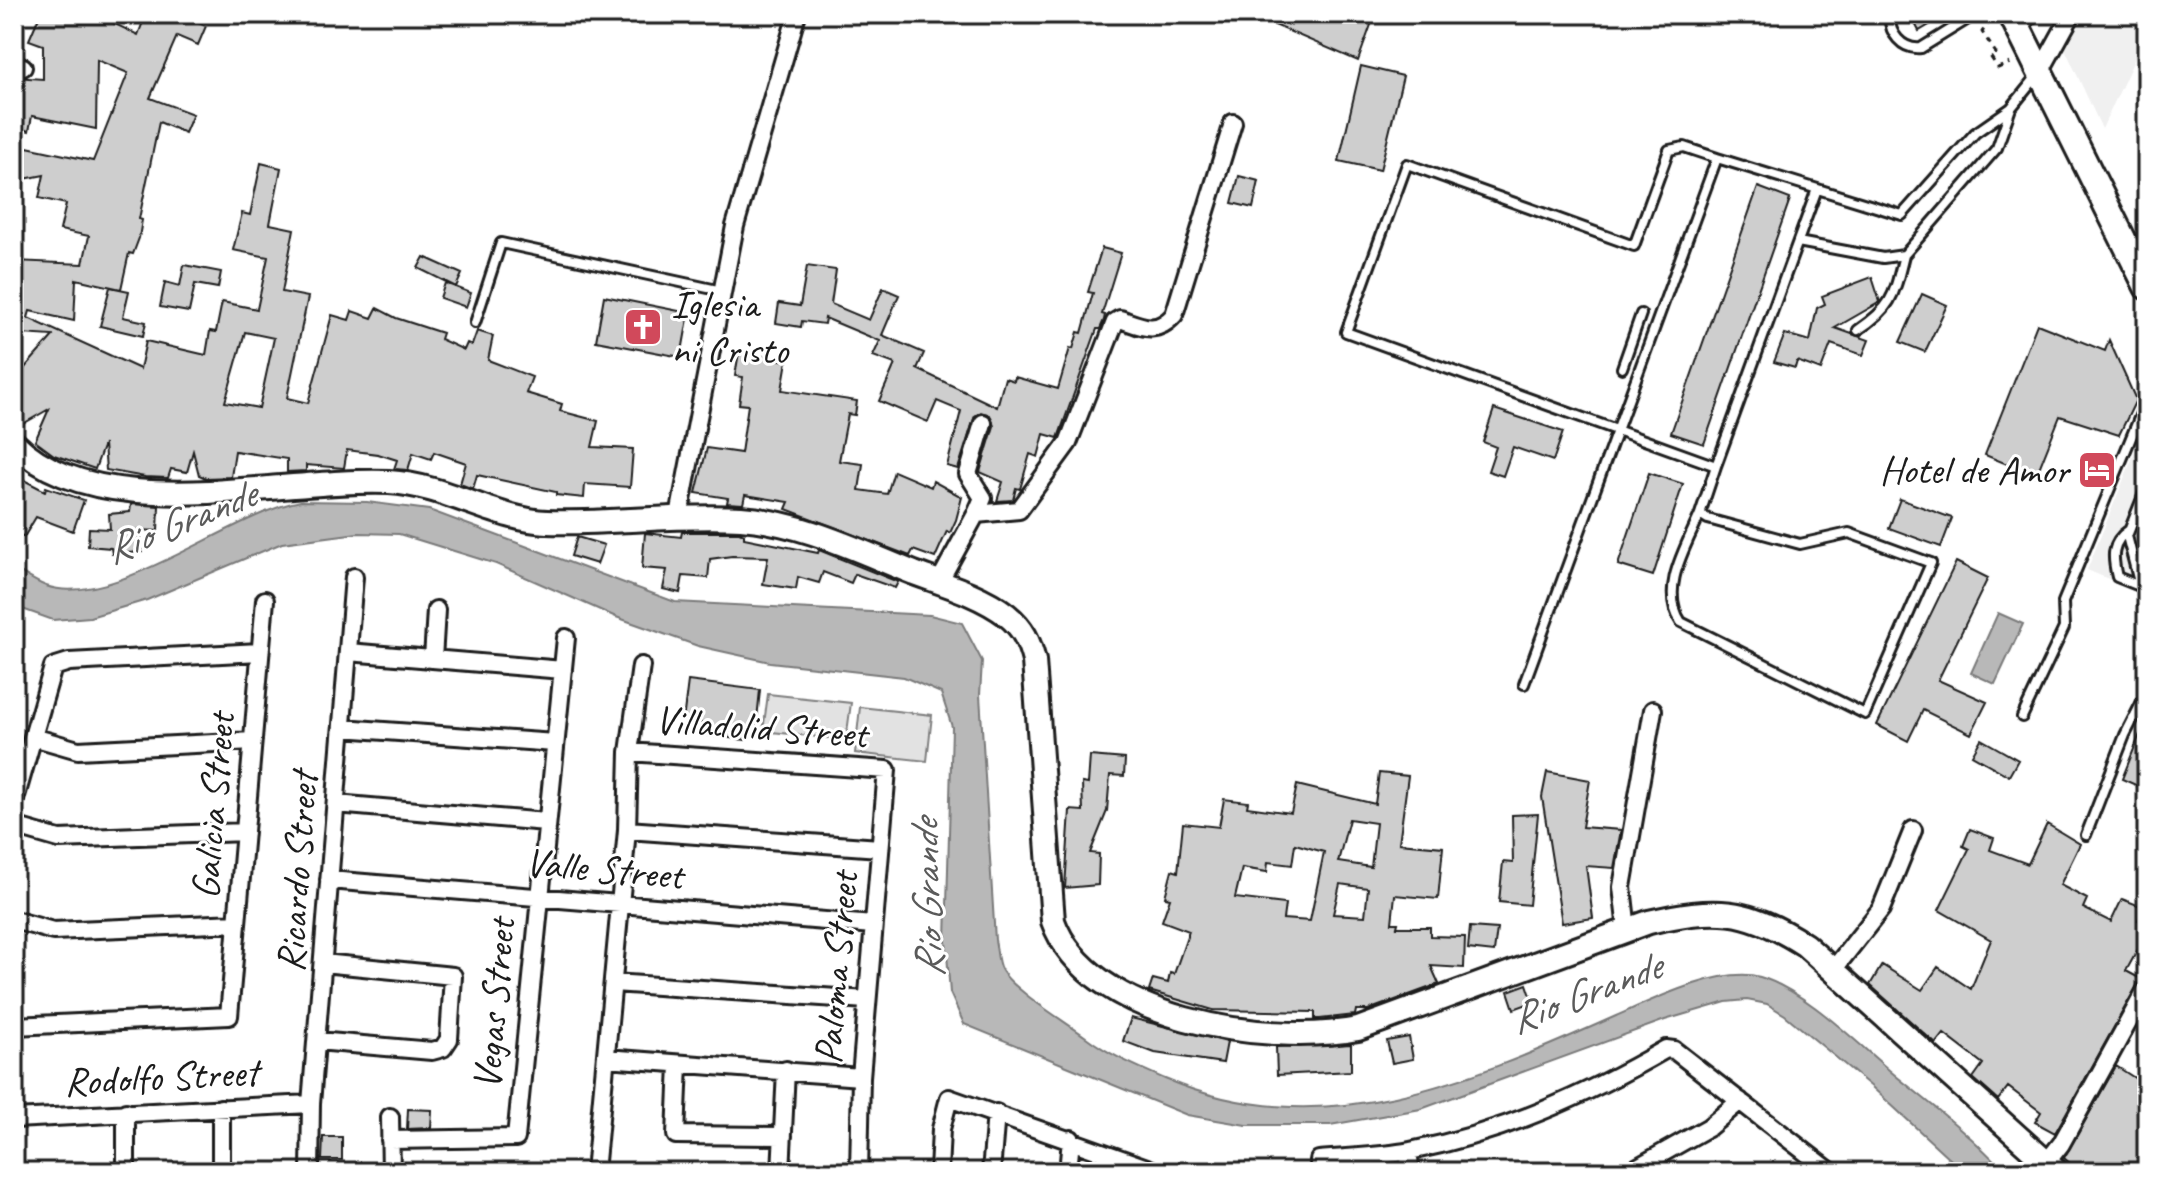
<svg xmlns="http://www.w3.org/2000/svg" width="2161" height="1186" viewBox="0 0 2161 1186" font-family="Caveat,sans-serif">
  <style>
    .built { fill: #f0f0f0 }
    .green { fill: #e2e2e2; stroke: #7f7f7f; stroke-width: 2 }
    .water { fill: #b8b8b8; stroke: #7a7a7a; stroke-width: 2 }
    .building { fill: #cecece; stroke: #1c1c1c; stroke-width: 2; fill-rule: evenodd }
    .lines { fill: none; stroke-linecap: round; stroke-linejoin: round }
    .lane-casing { stroke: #1c1c1c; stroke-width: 14 }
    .street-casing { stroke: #1c1c1c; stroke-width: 22 }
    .secondary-casing { stroke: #1c1c1c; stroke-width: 28 }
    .primary-casing { stroke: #1c1c1c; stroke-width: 30 }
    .path { stroke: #1c1c1c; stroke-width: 3; stroke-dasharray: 6 6; stroke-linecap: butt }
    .lane { stroke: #fff; stroke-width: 8 }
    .street { stroke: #fff; stroke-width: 16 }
    .secondary { stroke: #fff; stroke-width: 22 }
    .primary { stroke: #fff; stroke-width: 24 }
    .labels { text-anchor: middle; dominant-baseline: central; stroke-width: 6; stroke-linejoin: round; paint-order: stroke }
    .poi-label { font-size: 40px; fill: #1c1c1c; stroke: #fff; text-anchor: start }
    .street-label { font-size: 40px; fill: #1c1c1c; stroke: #fff }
    .water-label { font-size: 42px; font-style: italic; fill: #5a5a5a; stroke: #fff }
  </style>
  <rect width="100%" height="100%" fill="#fff"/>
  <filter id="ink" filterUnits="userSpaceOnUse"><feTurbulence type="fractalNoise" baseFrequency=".0125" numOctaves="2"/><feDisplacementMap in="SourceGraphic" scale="16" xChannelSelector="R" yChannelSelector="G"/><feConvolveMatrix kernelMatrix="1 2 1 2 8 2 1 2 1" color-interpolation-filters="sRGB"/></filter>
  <g filter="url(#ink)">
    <path class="built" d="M2049 14H2147V32L2102 129Z
      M2147 422V595L2087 570Z"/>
    <path class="green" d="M768 694 851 703 846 740 763 731Z
      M860 707 932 715 927 761 855 753Z"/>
    <path class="water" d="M301 501 367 502 429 510 675 602 930 615 962 623 982 661 980 695 995 940C997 948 997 962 1001 969 1011 989 1066 1022 1086 1037 1111 1056 1136 1066 1165 1079 1323 1146 1470 1081 1616 1016 1652 1000 1721 966 1760 977 1806 990 1864 1050 1901 1080 1937 1109 1973 1137 2005 1172H1964L1873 1088 1785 1015 1767 1004 1747 1000 1726 1002 1665 1020 1421 1109 1330 1125H1246L1187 1115 964 1024 950 993 946 941 952 727 941 693 904 677 770 662 698 646 616 617 496 564 399 534 358 533 282 543 147 600 90 617 53 620 14 606V568C24 574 35 582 46 586 113 610 232 513 301 501Z
      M1998 613 2023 624 1995 684 1971 673Z"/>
    <path class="building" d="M40 14H71L85 19 87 14H94L138 35 146 14H175L206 26 198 45 177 36 150 98 193 114 185 133 159 122 139 219 142 220 139 238 133 254 129 253 121 289 76 279 74 321 30 311 28 318 140 369 146 341 206 355 210 331 216 332 222 302 257 309 268 257 233 250 242 213 250 215 261 163 281 168 270 224 294 229 282 292 308 297 287 398 308 403 332 315 349 320 352 311 372 318 377 308 396 318 442 333 440 339 464 350 467 343 472 345 477 331 493 336 488 360 532 377 526 393 562 404 560 411 598 421 592 447 633 449 630 487 585 484 584 498 556 495V492L477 475 473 489 460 484 466 463 434 452 431 459 413 453 408 470 394 469 397 460 378 454 347 450 344 468 306 465V471L287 472V459L235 451 231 477 206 478 199 475 193 451 187 472 171 469 168 478 145 477 106 470 104 444 95 469 54 455 35 441 49 409 14 429V380L53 336 22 334 14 351 15 261 83 264 89 236 60 230 66 204 39 198 44 175 14 181V149L27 147 93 161 128 73 97 60 96 129 32 116 29 131 14 127V77L43 79V45L29 40ZM245 332 274 338 259 408 225 402Z
      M1249 14H1348L1372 22 1358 61Z
      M1910 14H1948L1919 31Z
      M1361 66 1403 76 1380 170 1339 161Z
      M1239 176 1259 181 1253 208 1232 203Z
      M1758 187 1790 199 1704 444 1671 433Z
      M1102 248 1121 253 1102 314 1105 315 1104 320 1100 329H1097L1058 438 1044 434 1038 457 1030 454 1020 489 1016 488 1013 500 997 501 1003 482 980 472 994 426 990 415 981 412 975 416 958 469 947 466 961 411 937 401 928 422 879 401 895 364 873 356 880 341 825 318 824 324 802 321 801 327 776 323 779 303 800 306 807 266 836 270 831 304 869 320 883 288 899 295 882 335 924 353 917 369 997 407 1005 378 1014 381 1015 377 1058 389 1070 348 1073 349 1078 332 1082 333 1093 293 1088 292Z
      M424 257 462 274 456 287 418 268Z
      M184 265 221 272 218 288 195 284 189 312 160 307 165 282 180 286Z
      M1872 277 1880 302 1835 328 1869 340 1863 355 1831 344 1821 370 1797 361 1795 368 1774 362 1785 334 1810 341 1817 308 1825 304 1822 296Z
      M445 283 471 293 466 307 440 298Z
      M110 287 129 291 123 317 146 322 143 336 100 326Z
      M1922 294 1947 305 1925 352 1900 342Z
      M604 296 689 313 681 357 596 341Z
      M2037 324 2105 351 2109 340 2136 400 2119 435 2060 416 2036 476 1985 455Z
      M739 352 787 361 782 390 857 401 855 415 848 414 839 461 863 464 859 490 887 494 894 471 931 487 933 481 962 497 956 520 950 533 947 531 935 558 913 550 910 556 786 509 789 502 745 495 743 504 727 503 728 498 696 493 707 448 741 453 748 405 739 404 743 377 735 376Z
      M1494 409 1563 432 1553 461 1513 447 1503 476 1488 471 1496 447 1483 442Z
      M1649 473 1683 484 1653 576 1618 565Z
      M14 475 45 491 46 487 84 500 73 531 36 517 24 537 14 530Z
      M1900 499 1952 518 1941 547 1889 528Z
      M131 504 159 506 158 531 139 530 142 552 112 554 111 548 88 546 89 528 110 529 109 514 130 512Z
      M682 532H739L744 534V538L818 553 819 550 898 582 895 588 855 574 851 583 823 572 819 583 798 577 796 589 763 584 768 557 732 556 710 559 708 578 683 576 680 593 663 589 667 570 642 568 645 533 681 537Z
      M577 537 604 545 597 564 571 556Z
      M1956 562 1988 578 1938 680 1987 702 1971 734 1923 710 1908 741 1877 725Z
      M688 681 760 690 756 729 746 728 745 740 705 735 707 724 683 721Z
      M2146 719H2147V790L2122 779Z
      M1981 739 2018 760 2009 776 1972 755Z
      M1090 756 1125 759 1124 776 1110 775 1107 811 1090 853 1099 854 1098 885 1065 888 1070 810 1083 811 1082 783 1088 784Z
      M1547 772 1590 780 1582 827 1621 830 1614 868 1586 866 1593 918 1562 923 1542 797Z
      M1379 773 1408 776 1399 843 1443 847 1438 899 1395 895 1392 923H1398L1397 927H1430V936L1465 937 1464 968 1431 966 1439 984 1368 1010H1356L1355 1015 1320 1019H1315V1012L1213 1010 1149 991 1153 979 1168 983 1170 973 1174 974 1189 931 1162 921 1170 898 1165 897 1172 870 1178 872 1183 823 1219 827 1224 799 1248 802 1247 807 1291 813 1297 785 1375 804ZM1349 819 1376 823 1371 867 1338 862ZM1295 844 1324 852 1310 921 1283 919 1285 904 1235 898 1242 868 1267 872 1268 862 1292 865ZM1340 884 1368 888 1365 916 1333 914Z
      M1538 814 1529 905 1499 902 1503 862 1513 863 1512 815Z
      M2047 824 2080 844 2060 885 2087 899 2083 908 2111 922 2122 899 2143 907 2138 920 2147 924V945L2142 942 2126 971 2141 979 2055 1133 2035 1122 2041 1112 2008 1087 1998 1100 1973 1078 1983 1064 1944 1034 1936 1044 1870 985 1882 965 1922 990 1938 967 1971 989 1991 940 1939 910 1969 849 1963 846 1970 829 1994 838 1990 850 2028 864Z
      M1470 927 1497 929 1494 952 1468 949Z
      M1527 984 1533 1002 1514 1009 1508 991Z
      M1131 1018 1227 1042 1223 1063 1155 1053 1123 1041Z
      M1409 1037 1413 1059 1392 1063 1387 1041Z
      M1351 1044V1071L1277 1075 1276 1047Z
      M2116 1066 2147 1086V1172H2080L2064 1158Z
      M408 1109 432 1110 431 1128 407 1129Z
      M323 1137H342V1160H322Z"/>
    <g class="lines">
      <g class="lane-casing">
        <path id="lane" d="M1890 14C1888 33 1902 50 1921 48L1976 14
          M2023 28 2036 14
          M1717 158 1684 147 1669 150 1634 246 1407 164 1346 332 1716 466 1817 189
          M1798 242 1883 258 1904 255 1997 148 2011 108
          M475 323 501 243 722 291
          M1858 330C1893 307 1894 295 1904 255
          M1622 368 1641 314
          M1700 514C1686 547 1659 589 1681 622L1865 714 1931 563 1849 533 1800 544 1708 519 1700 514 1716 466
          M2129 530C2111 542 2112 557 2117 577L2147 589
          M2140 586 2127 536 2147 486
          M1524 684 1717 158 1902 215 1975 133 2011 108 2037 76
          M2022 717 2064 628 2063 602 2147 399
          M2086 835 2125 735 2147 692"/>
      </g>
      <g class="street-casing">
        <path id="street" d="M14 66 23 67
          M2040 72 2072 14
          M976 514 983 498 968 474 983 423
          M679 516 735 226 797 14
          M939 582 976 514 1019 510 1068 443 1115 322 1120 319C1143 327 1156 335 1174 315L1233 123
          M348 652 563 670
          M433 659 436 610
          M342 728 555 743
          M33 737 78 750 253 741
          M629 752 887 770 861 1077 859 1172
          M14 803 53 667 69 662 260 652
          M336 804 546 822
          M14 826 59 839 245 832
          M627 830 880 848
          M329 880 873 925
          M14 920 53 931 237 923
          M1627 930 1622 887 1653 710
          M1833 970 1881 909 1913 830
          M613 983 867 1000
          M14 1026 229 1016 265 600
          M317 1041 432 1051 443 1048 449 1039 453 976 323 963
          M606 1058 861 1077
          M679 1064 676 1135 783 1136
          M390 1117 391 1172
          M14 1119 311 1104
          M390 1140 516 1138 566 638
          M1408 1152 1411 1172
          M2046 1163 2061 1144 2147 988
          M126 1172V1112
          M221 1172V1108
          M310 1172 311 1104 354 577
          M595 1172 627 830 629 752 641 666
          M781 1172 786 1070
          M939 1172 941 1129 949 1098 1150 1169V1172
          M991 1172 996 1113
          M1068 1172 1071 1139
          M1320 1172 1319 1160C1349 1157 1380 1157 1410 1151 1502 1133 1585 1096 1666 1049L1674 1050 1831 1172
          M1629 1172 1709 1127 1740 1101"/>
      </g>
      <g class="secondary-casing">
        <path id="secondary" d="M14 443C98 528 281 477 389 482 445 485 497 520 547 522 612 524 676 514 741 518 801 522 859 551 914 573 944 584 981 595 1007 615 1023 628 1029 641 1034 661L1053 921C1089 1021 1268 1046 1358 1029L1649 922C1715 907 1746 907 1805 945L2057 1172"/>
      </g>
      <g class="primary-casing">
        <path id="primary" d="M2011 14 2147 287"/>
      </g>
      <path class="path" d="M1991 20 1982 32 1996 53 1990 56 1998 68 2010 63"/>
      <use href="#lane" class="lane"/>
      <use href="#street" class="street"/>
      <use href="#secondary" class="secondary"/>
      <use href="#primary" class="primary"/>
    </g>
  </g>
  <defs>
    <g id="church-square" transform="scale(2)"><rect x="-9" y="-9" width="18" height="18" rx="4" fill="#d1495b" stroke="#fff"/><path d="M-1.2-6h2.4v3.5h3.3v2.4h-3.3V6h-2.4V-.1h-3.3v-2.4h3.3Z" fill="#fff"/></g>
    <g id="hotel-square" transform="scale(2)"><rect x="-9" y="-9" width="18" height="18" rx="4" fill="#d1495b" stroke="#fff"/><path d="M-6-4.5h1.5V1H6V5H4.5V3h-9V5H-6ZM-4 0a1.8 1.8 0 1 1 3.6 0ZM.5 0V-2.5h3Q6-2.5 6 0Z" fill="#fff"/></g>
  </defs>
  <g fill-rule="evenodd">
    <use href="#church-square" x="643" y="327"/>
    <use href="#hotel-square" x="2097" y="470"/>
  </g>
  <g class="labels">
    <g class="poi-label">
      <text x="671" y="304">Iglesia<tspan x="671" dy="46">ni Cristo</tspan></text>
      <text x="2069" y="470" text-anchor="end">Hotel de Amor</text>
    </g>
    <g class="street-label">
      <text transform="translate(761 727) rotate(4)">Villadolid Street</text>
      <text transform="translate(213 806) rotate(-85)">Galicia Street</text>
      <text transform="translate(604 869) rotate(5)">Valle Street</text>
      <text transform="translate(297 872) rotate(-86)">Ricardo Street</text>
      <text transform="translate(836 968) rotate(-85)">Paloma Street</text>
      <text transform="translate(494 1004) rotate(-85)">Vegas Street</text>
      <text transform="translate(161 1077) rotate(-3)">Rodolfo Street</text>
    </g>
    <g class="water-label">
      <text transform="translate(180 522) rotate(-22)">Rio Grande</text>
      <text transform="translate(927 899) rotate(-92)">Rio Grande</text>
      <text transform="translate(1585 993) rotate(-21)">Rio Grande</text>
    </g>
  </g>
  <rect width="2161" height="1186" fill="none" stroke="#fff" stroke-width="48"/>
  <rect x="24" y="24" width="2113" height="1138" fill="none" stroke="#1c1c1c" stroke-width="3" filter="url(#ink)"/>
</svg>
